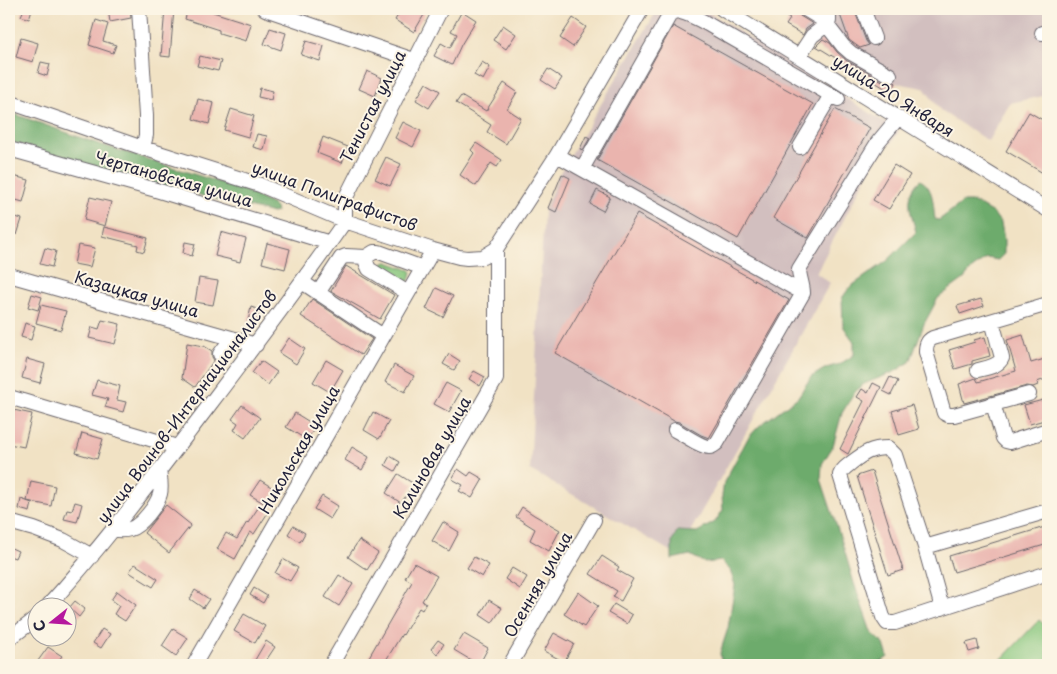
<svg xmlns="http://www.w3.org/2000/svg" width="1057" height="674" viewBox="0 0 1057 674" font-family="'Playpen Sans',sans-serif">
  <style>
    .industrial { fill: #d2bfbf }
    .green { fill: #87c67d; stroke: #54745c }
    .forest { fill: #6dab6c; stroke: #486654 }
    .building { fill: #eab4ae }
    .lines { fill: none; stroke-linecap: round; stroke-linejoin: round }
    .minor-casing { stroke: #6a656b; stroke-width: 16 }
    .minor { stroke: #fff; stroke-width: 14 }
    .labels { text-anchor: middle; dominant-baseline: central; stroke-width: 4; stroke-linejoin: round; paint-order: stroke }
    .street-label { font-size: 16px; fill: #22223b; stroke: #fcf5e5 }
  </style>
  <rect width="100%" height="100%" fill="#fcf5e5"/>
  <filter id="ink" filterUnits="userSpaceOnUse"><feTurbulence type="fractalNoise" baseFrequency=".02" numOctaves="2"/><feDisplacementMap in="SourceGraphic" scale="10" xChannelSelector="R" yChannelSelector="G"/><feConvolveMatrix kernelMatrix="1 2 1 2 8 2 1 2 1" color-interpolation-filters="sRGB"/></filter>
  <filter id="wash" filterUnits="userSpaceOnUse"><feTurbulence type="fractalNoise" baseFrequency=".0096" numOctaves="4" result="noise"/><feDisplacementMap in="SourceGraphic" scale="20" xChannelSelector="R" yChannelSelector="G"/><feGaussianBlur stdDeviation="1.12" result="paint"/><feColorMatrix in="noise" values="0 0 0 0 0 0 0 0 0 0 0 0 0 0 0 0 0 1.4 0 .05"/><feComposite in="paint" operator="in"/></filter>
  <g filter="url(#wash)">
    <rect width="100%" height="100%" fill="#f1e2c4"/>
    <path class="industrial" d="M658 9H703L899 131 891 143 882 146 816 273 830 283 677 555 530 470 544 211 558 176Z
      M774 9H1048V95L1010 103 988 141 941 111 924 88 896 83 891 92 815 46 806 37 786 25 790 18Z"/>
    <path class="green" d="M387 262 410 270 412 272 408 282C399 284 390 275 382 270 382 266 382 263 387 262Z
      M1039 620 1048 628V665H996Z"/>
    <path class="forest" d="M9 112 93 142 244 190 273 205 276 208 277 212 273 213C184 192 95 169 9 141Z
      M920 180C934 187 933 204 935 219L939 220 963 202H974L993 213 1001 223 1004 239V254L998 260 987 258 972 269 964 279 938 298 924 324 910 362 894 372 864 384 855 392 842 413 833 446 822 464 821 479 841 539 854 583 871 632 884 644 888 657 881 662 868 665H722L720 653 728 628 735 585 730 570 721 561 705 563 690 555 672 559V542L677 531 697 532 715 522 723 510 722 496 724 482 748 438 759 426 798 397 811 377 826 368 840 364 854 355V342L843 326 842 298 850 287 887 261 916 232C911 212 903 197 920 180Z"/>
    <g id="blocks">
      <path class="building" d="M24 9H32L29 19 21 16Z
        M108 9H130L131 18 110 22Z
        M165 9H174L170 57 161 56Z
        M188 9H214L213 12 251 24 246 41 219 33V30L185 19Z
        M402 9H418L425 13 414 32 395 20Z
        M774 9H793L797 11 800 16 813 24 806 29 803 35 786 25 790 19Z
        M838 9H854L866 41 869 45 860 48 849 40Z
        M462 11 476 20 461 45 452 65 434 56 441 43 450 48 457 34 451 31Z
        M573 18 586 27 573 47 560 38Z
        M96 20 108 24 103 41 116 45 113 53 89 45Z
        M503 25 516 34 506 49 493 40Z
        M673 26 813 104 738 239 597 160Z
        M270 28 286 33 281 50 264 44Z
        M21 38 38 43 33 62 16 57Z
        M823 39 830 43 837 52 847 61 886 83 890 84 895 82 896 83 891 92 816 46Z
        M306 41 324 46 320 61 301 55Z
        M200 56 221 61 218 71 197 66Z
        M41 62 50 64 47 76 38 73Z
        M482 62 490 67 483 80 474 75Z
        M548 69 562 78 555 89 541 80Z
        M367 71 382 78 375 96 359 89Z
        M426 83 440 91 429 108 416 100Z
        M504 83 517 92 507 109 521 118 506 144 487 132 491 125 456 103 461 96 486 111Z
        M260 88 273 91 271 100 258 97Z
        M198 99 214 103 209 124 193 119Z
        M231 109 254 116 248 137 224 130Z
        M835 109 870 128 808 238 773 218Z
        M1029 112 1048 123V176L1006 151Z
        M403 122 421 131 413 147 395 138Z
        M257 134 267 136 264 150 253 147Z
        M586 136 590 138 583 150 580 149Z
        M323 137 348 147 342 163 317 153Z
        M476 143 502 160 497 167 491 163 476 186 460 175 474 153 471 150Z
        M386 157 401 164 390 186 375 179Z
        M894 165 910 175 889 209 873 200Z
        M562 174 570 178 556 212 548 208Z
        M9 175 29 180 23 202 9 198Z
        M597 190 610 197 603 211 590 204Z
        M90 197 111 202 105 226 84 220Z
        M637 214 789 300 709 438 701 435 679 422 674 421 555 353Z
        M9 215 22 219 17 235 9 232Z
        M104 227 148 238 144 252 137 250 138 245 102 236Z
        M221 232 246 239 240 262 215 256Z
        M185 242 195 244 192 256 183 253Z
        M267 243 290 249 285 269 262 263Z
        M78 245 95 248 90 267 74 264Z
        M45 248 56 251 52 267 40 264Z
        M346 266 394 295 380 319 331 291Z
        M199 278 218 281 213 305 195 302Z
        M436 288 453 296 443 317 426 309Z
        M32 294 42 297 38 310 28 307Z
        M312 299 372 339 361 355 301 316Z
        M981 299 984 306 960 314 957 306Z
        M41 305 66 311 61 330 36 323Z
        M251 307 260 310 257 324 248 321Z
        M102 320 120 324 115 344 89 338 92 327 99 329Z
        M25 323 35 326 31 340 21 337Z
        M1023 335 1031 363 1048 358V378L1037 382 1038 385 1033 387 1027 386 964 403 959 384 976 378 978 382 1016 371 1007 340Z
        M985 337 990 356 972 361V364L955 369 949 350 975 342 974 340Z
        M289 338 305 349 296 364 279 353Z
        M187 343 204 346 212 351V357L214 360 195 387 182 378Z
        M449 354 460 361 454 370 443 364Z
        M27 359 45 364 40 383 22 378Z
        M326 360 343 370 330 392 313 382Z
        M261 361 277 372 268 385 252 373Z
        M394 365 414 376 405 392 385 382Z
        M474 371 485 377 480 386 469 379Z
        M890 377 898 381 891 395 883 391Z
        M97 380 120 386 117 400 126 402 123 412 105 407 108 399 92 395Z
        M446 383 461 391 449 412 434 404Z
        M873 383 881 387 848 454 840 449 864 401 857 397 862 389 868 393Z
        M1043 400 1044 403 1048 402V419L1030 424 1024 405Z
        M242 405 260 418 245 438 234 430 238 423 232 419Z
        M912 405 919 429 899 435 892 411Z
        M9 409 32 414 24 447 9 444Z
        M373 412 389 421 379 439 364 430Z
        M295 413 316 426 307 440 286 427Z
        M82 433 103 439 97 459 76 453Z
        M352 447 369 457 362 470 345 460Z
        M390 456 400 462 395 471 385 465Z
        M458 469 468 476 471 472 483 479 472 498 459 491 463 485 452 479Z
        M872 471 903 570 888 575 857 476Z
        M398 474 414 484 401 503 386 493Z
        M260 480 276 490 267 505 250 495Z
        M31 481 55 486 51 506 27 501Z
        M322 496 338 506 330 519 314 509Z
        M21 499 32 503 30 512 19 509Z
        M75 502 82 504 77 522 64 519 67 510 72 511Z
        M166 505 191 525 169 553 144 533Z
        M260 505 269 511 254 534 250 532 235 559 217 549 226 533 237 539 247 522 248 523Z
        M522 507 534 515 560 530 549 551 530 540 535 529 516 517Z
        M443 522 459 532 449 551 432 541Z
        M293 526 305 533 300 542 288 534Z
        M1048 526V544L954 572 949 556Z
        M359 540 378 553 367 570 348 557Z
        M9 547 18 551 15 558 9 556Z
        M602 556 619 567 617 570 633 579 621 601 613 597 617 591 590 574Z
        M474 557 489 565 482 577 467 568Z
        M283 559 298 568 290 581 275 573Z
        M414 563 437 576 422 601 426 603 422 610 419 608 403 635 402 634 383 665 369 657 412 582 405 578Z
        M135 564 158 579 153 587 129 572Z
        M512 568 527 577 520 589 505 579Z
        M339 575 353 584 339 606 325 597Z
        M254 588 267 596 263 603 250 595Z
        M195 590 209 599 203 608 190 599Z
        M117 591 136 605 125 621 114 614 119 606 111 600Z
        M578 592 598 606 584 627 564 614Z
        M489 600 502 608 492 623 480 615Z
        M75 601 85 609 79 617 69 608Z
        M614 604 632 615 627 624 608 613Z
        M244 614 265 626 255 643 234 631Z
        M102 629 110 634 101 648 93 643Z
        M173 629 188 638 176 656 162 646Z
        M554 633 574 644 564 662 544 651Z
        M464 634 488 648 479 665 454 650Z
        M438 640 444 644 437 654 431 649Z
        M977 640 979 649 969 652 966 643Z
        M266 641 275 647 263 665H252Z
        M48 647 62 656 55 665H35Z"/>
    </g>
  </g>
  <g filter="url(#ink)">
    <use href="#blocks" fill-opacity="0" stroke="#6a656b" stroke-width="1"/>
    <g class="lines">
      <g class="minor-casing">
        <path id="minor" d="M139 9 146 116V135L143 148
          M265 9 414 60
          M722 9 1048 210
          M805 9 823 20 843 46 851 53 890 75
          M863 9 874 38
          M1042 33 1048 32
          M799 56 812 36 826 25 829 21V9
          M9 102 143 148 260 185 345 221 433 250 459 257 467 258 483 257 496 249 557 155 642 9
          M800 147 831 95
          M9 149 156 190 330 243
          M557 155 803 293
          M582 169 672 11C683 10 694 17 704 22L838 99
          M345 221V199L441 9
          M9 275 256 345
          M302 282 383 336
          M318 293 341 258 346 256 366 257
          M408 293 369 269 366 262V257L374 252H379L423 268
          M220 354 232 338
          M978 370C986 368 999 366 1002 358L992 321
          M1029 394 954 415H948L944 413 926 352C926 345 927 341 933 338L1048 304
          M9 397 177 447
          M993 404 1003 438 1006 441 1010 442 1048 430
          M675 430C683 434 701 447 709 447 713 447 714 445 717 443L803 293C803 285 799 277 799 269L878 142 898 118
          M9 522 34 529 63 540 92 556
          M114 530C119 530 124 531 130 529 141 526 157 505 160 494 162 486 160 478 159 470
          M925 547 1048 511
          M48 606C98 551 143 492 189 432 242 362 295 293 345 221
          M942 608 925 547 895 455 888 448C871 448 864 453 851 463 846 467 842 469 840 475L883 617 887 623H895L1048 573
          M9 639 38 617
          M194 665 433 250
          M331 665 496 379V249
          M510 665 594 520"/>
      </g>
      <use href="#minor" class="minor"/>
    </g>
  </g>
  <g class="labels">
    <g class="street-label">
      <text transform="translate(894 95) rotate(32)">улица 20 Января</text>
      <text transform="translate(372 106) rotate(-63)">Тенистая улица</text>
      <text transform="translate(174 178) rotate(16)">Чертановская улица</text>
      <text transform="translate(335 195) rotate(20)">улица Полиграфистов</text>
      <text transform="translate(137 293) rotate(16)">Казацкая улица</text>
      <text transform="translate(186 406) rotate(-53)">улица Воинов-Интернационалистов</text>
      <text transform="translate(298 449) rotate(-60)">Никольская улица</text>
      <text transform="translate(431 457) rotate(-60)">Калиновая улица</text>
      <text transform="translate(537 584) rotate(-60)">Осенняя улица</text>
    </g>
  </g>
  <rect width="1057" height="674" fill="none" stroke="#fcf5e5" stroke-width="30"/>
  <g transform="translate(52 622) rotate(253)"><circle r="24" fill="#fcf5e5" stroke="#a5a1a1"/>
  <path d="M0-4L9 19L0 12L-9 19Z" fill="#b5179e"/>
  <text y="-8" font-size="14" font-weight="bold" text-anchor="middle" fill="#22223b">С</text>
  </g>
</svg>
